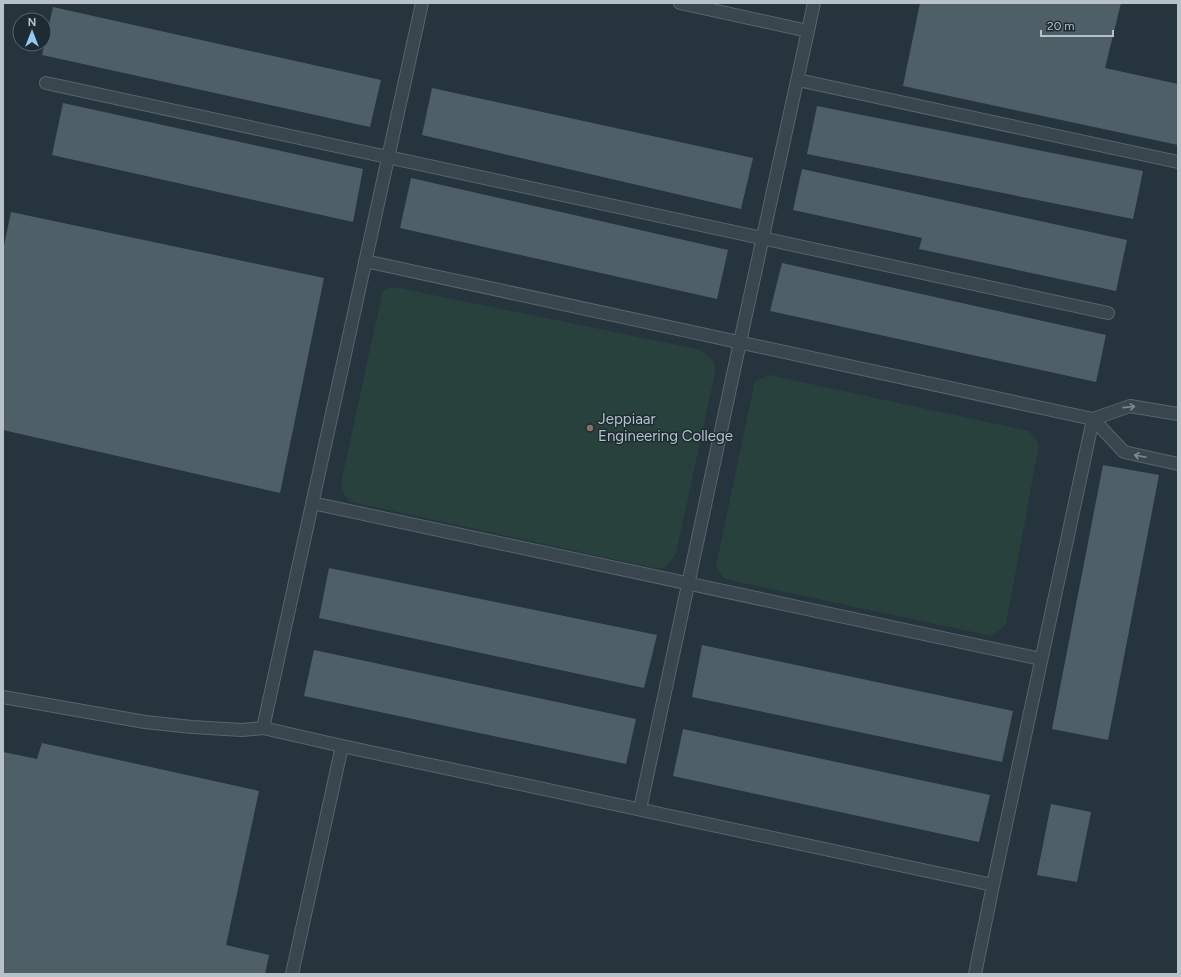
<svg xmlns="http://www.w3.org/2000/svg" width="1181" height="977" viewBox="0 0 1181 977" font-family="Figtree,sans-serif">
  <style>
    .green { fill: #29413d }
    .building { fill: #4f5f68 }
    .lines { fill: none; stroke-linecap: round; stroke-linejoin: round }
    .service-casing { stroke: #58646b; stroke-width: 14 }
    .service { stroke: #3a464e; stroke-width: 12 }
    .oneway { stroke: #7e8a91 }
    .education-dot { fill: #8d6e63; stroke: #1f2b33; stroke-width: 1.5 }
    .labels { text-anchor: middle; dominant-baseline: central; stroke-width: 3; stroke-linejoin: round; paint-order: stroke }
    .poi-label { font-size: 15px; fill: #b6c1c8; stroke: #1f2b33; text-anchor: start }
  </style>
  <rect width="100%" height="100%" fill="#26353d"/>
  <path class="green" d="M389 288H399L697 349 706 354 714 362 715 373 676 553 670 562 664 568H654L352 502C344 496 342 492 341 483L381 299 383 291Z
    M769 375 1029 431 1039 444 1006 624 992 636 725 579 716 566 755 381Z"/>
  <path class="building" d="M920 3H1121L1105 68 1178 84V145L903 86Z
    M53 7 381 80 370 127 42 55Z
    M432 88 753 158 741 209 422 135Z
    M63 103 363 169 353 222 52 155Z
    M817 106 1143 171 1133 219 807 154Z
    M802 169 1127 240 1116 291 919 249 922 238 793 210Z
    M411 178 728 250 717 299 400 228Z
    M11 212 324 278 280 493 3 430V250Z
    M782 263 1106 335 1096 382 770 311Z
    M1103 465 1159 475 1108 740 1052 729Z
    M329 568 657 635 644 688 319 618Z
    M702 645 1013 711 1002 762 692 697Z
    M314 650 636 719 626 764 304 696Z
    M683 729 990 795 979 842 673 776Z
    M42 743 259 791 226 945 269 955 265 974H3V752L37 759Z
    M1051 804 1091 812 1077 882 1037 875Z"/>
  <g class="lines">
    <g class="service-casing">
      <path id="service" d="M680 3 808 31
        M798 80 1178 162
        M46 83 1108 313
        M365 261 1093 419 1130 406 1178 414
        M1093 419 1124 452 1178 464
        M312 503 1041 659
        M3 697 145 722 192 727 242 730 263 728 342 746 993 885
        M263 728 422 3
        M640 809 740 342 814 3
        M292 974 342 746
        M975 974 993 885 1093 419"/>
    </g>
    <use href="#service" class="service"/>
  </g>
  <defs><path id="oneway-shaft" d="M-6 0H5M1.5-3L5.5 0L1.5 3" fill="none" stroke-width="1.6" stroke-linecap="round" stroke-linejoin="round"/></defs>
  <g class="oneway">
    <use href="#oneway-shaft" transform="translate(1129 407) rotate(-6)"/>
    <use href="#oneway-shaft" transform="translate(1140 456) rotate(-168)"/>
  </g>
  <circle class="education-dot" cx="590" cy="428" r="4"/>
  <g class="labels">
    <g class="poi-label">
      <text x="598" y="419">Jeppiaar<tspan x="598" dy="17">Engineering College</tspan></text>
    </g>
  </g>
  <rect width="1181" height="977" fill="none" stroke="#b6c1c8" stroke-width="8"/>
  <g transform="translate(32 32)"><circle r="19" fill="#1f2b33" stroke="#5b676f"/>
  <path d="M0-3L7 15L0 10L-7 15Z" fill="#91cbf2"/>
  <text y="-6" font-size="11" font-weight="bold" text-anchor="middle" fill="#b6c1c8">N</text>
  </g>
  <path d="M1041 30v6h72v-6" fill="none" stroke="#b6c1c8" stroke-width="2"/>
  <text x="1047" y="30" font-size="12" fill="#b6c1c8" stroke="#1f2b33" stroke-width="3" paint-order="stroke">20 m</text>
</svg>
